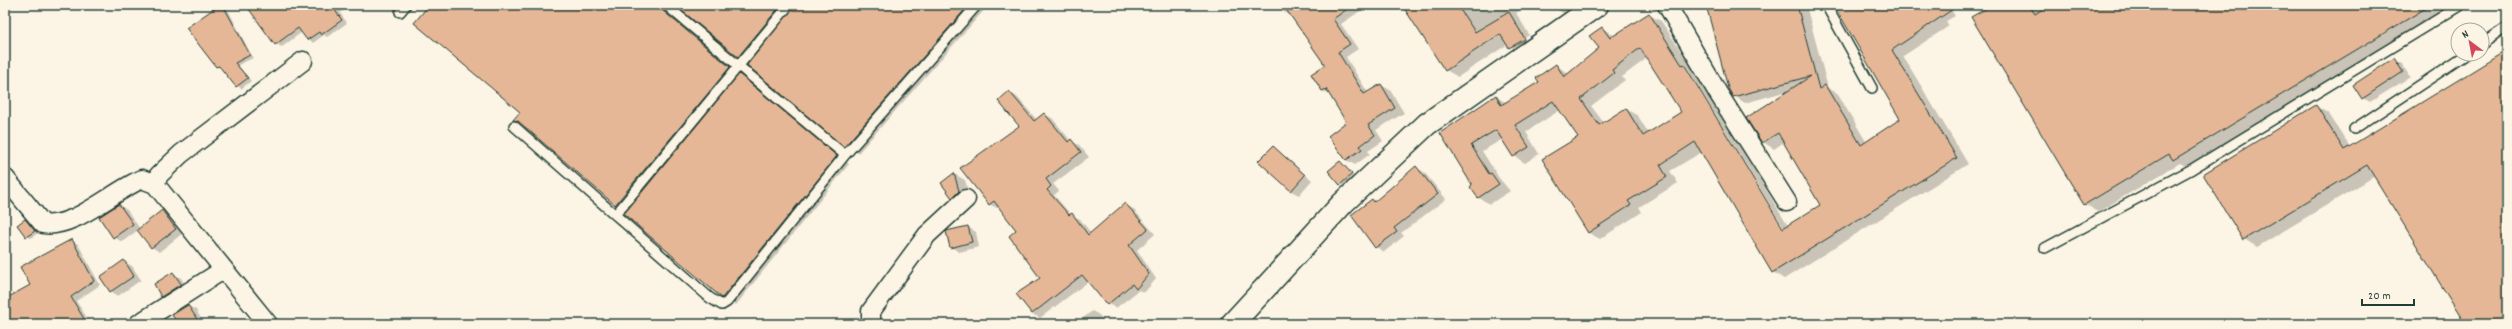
<svg xmlns="http://www.w3.org/2000/svg" width="2512" height="329" viewBox="0 0 2512 329" font-family="Dekko,sans-serif">
  <style>
    .shadow { fill: #0003; fill-rule: evenodd }
    .building { fill: #e6b796; stroke: #1f3d34; fill-rule: evenodd }
    .lines { fill: none; stroke-linecap: round; stroke-linejoin: round }
    .lane-casing { stroke: #1f3d34; stroke-width: 12 }
    .street-casing { stroke: #1f3d34; stroke-width: 21 }
    .secondary-casing { stroke: #1f3d34; stroke-width: 25 }
    .lane { stroke: #fcf5e5; stroke-width: 9 }
    .street { stroke: #fcf5e5; stroke-width: 18 }
    .secondary { stroke: #fcf5e5; stroke-width: 22 }
  </style>
  <rect width="100%" height="100%" fill="#fcf5e5"/>
  <filter id="ink" filterUnits="userSpaceOnUse"><feTurbulence type="fractalNoise" baseFrequency=".025" numOctaves="2"/><feDisplacementMap in="SourceGraphic" scale="8" xChannelSelector="R" yChannelSelector="G"/><feConvolveMatrix kernelMatrix="1 2 1 2 8 2 1 2 1" color-interpolation-filters="sRGB"/></filter>
  <g filter="url(#ink)">
    <path class="shadow" d="M220 5 226 6 253 58 238 65 251 81 241 89 222 68 217 66Z
      M247 5H351L340 13 347 23 327 37 324 35 313 43 302 32 282 47 276 44Z
      M430 5H995L986 8 858 153 845 146 750 63 738 57 677 7 673 12 743 75 741 77 753 83 849 164 736 305 714 292 625 214 628 211 616 204 515 119 521 111Z
      M1278 5H1369L1341 24 1358 49 1346 57 1368 93 1381 85 1390 90 1404 113 1376 130 1383 141 1368 151 1370 154 1355 165 1346 160 1348 122 1331 95 1322 91 1326 65 1291 16 1282 11Z
      M1403 5H1529L1516 13 1536 46 1522 54 1508 44 1458 77 1446 70ZM1529 35 1530 37 1514 46V44Z
      M1555 5H1597L1570 17 1558 10Z
      M1704 5H1806L1828 88 1837 93 1867 143 1902 120 1844 5H1948L1955 16 1946 21 1949 26 1903 56 1968 164 1784 279 1773 272 1702 152 1670 171 1678 183 1639 207 1642 212 1600 239 1589 233 1544 159 1580 137 1560 110 1526 132 1539 154 1525 163 1514 156 1503 139 1482 151 1499 178 1510 191 1490 204 1479 198 1471 187 1474 186 1441 134 1496 97 1507 103 1540 82 1556 65 1569 74 1600 48 1602 28 1615 36 1649 15 1661 21 1695 72 1788 226 1822 205 1784 142 1774 149 1763 142 1788 91 1745 103 1734 96 1710 15ZM1647 58 1682 113 1649 134 1638 116 1626 109 1604 123 1591 106 1625 80 1622 77ZM1684 66H1686L1786 231 1784 233Z
      M1994 5H2037L2041 11 2051 5H2457L2187 167 2180 163 2098 212 2085 204Z
      M2507 51V324H2466L2375 176 2257 247 2244 239 2316 106 2329 114 2350 147Z
      M2394 60 2402 64 2410 77 2370 102 2363 98Z
      M1009 92 1017 97 1037 120 1044 114 1052 118 1071 141 1079 145 1089 157 1053 184 1059 191 1054 195 1071 215 1080 219 1091 233 1125 204 1133 209 1155 234 1137 250 1156 279 1144 293 1139 290 1116 308 1108 304 1089 281 1040 318 1032 314 1041 278 1017 230 999 207 997 208 989 204 1020 127Z
      M1273 147 1312 180 1299 195 1291 191Z
      M1340 162 1355 177 1344 186 1340 184Z
      M1416 168 1424 172 1446 199 1401 233 1404 236 1384 252 1376 247 1372 201 1375 202Z
      M954 174 965 180 970 198 963 203 952 197 942 184Z
      M119 205 127 210 140 229 162 211 170 216 183 233 159 252 152 247 138 230 122 242 114 237Z
      M25 220 38 233 31 238 27 236Z
      M968 227 976 232 979 247 959 252 951 247Z
      M72 241 78 244 100 285 76 301 91 324H5V300L32 286Z
      M124 262 132 266 141 280 118 296 111 291Z
      M173 273 181 278 188 289 170 301 162 296Z
      M188 306 196 310 204 324H174Z
      M1092 311 1099 315 1106 324H1067L1072 320 1077 323Z
      M1156 320 1163 324H1151Z"/>
    <path class="building" d="M219 5H223L250 55 235 63 248 78 236 87 219 66 216 67 186 28Z
      M246 5H331L342 20 321 35 319 32 307 40 298 28 275 45Z
      M429 5H660L662 10 730 67 615 205 518 121 513 120 520 112 414 23Z
      M675 5H781L738 57Z
      M795 5H969L844 147 747 65Z
      M1283 5H1353L1333 19 1350 44 1338 52 1364 94 1381 84 1395 108 1368 125 1375 135 1360 146 1362 149 1346 160 1328 136 1346 122 1326 89 1322 91 1311 74 1325 65Z
      M1402 5H1457L1475 32 1509 12 1525 39 1509 48 1500 34 1445 71Z
      M1706 5H1797L1819 89 1825 85 1861 145 1900 119 1834 5H1959L1892 50 1957 158 1772 273 1695 142 1660 165 1667 177 1628 201 1631 205 1588 233 1542 159 1578 137 1553 101 1515 125 1529 147 1513 157 1496 130 1471 145 1489 174 1491 173 1499 184 1478 198 1470 187 1472 185 1440 133 1496 95 1501 105 1539 82 1536 78 1556 64 1564 77 1599 48 1589 36 1602 27 1610 38 1649 13 1682 65 1684 64 1783 228 1820 205 1778 133 1762 143 1746 118 1811 76 1733 97 1728 88ZM1640 48 1681 112 1643 136 1626 108 1599 125 1581 99 1614 73 1612 70Z
      M1992 5H2029L2035 14 2049 5H2431L2173 160 2169 154 2084 205 1971 17Z
      M2507 50V324H2465L2367 165 2243 240 2203 174 2316 105 2344 150Z
      M2394 58 2403 72 2362 99 2353 85Z
      M739 74 837 156 722 298 624 214Z
      M1009 91 1034 121 1044 113 1068 142 1071 139 1081 152 1046 179 1051 186 1047 190 1069 215 1072 213 1088 235 1125 203 1148 229 1129 245 1149 274 1136 289 1132 284 1107 305 1082 275 1032 314 1016 294 1040 278 1009 236 1016 230 994 201 989 205 960 168 1019 126 998 101Z
      M1273 146 1305 175 1291 191 1258 161Z
      M1340 161 1352 174 1340 185 1328 171Z
      M1416 166 1438 194 1394 228 1397 232 1375 248 1351 215 1372 199 1374 202Z
      M954 173 959 191 952 198 941 183Z
      M119 204 133 224 113 238 99 217Z
      M162 210 176 229 151 248 137 230Z
      M25 219 35 231 26 237 17 225Z
      M968 226 972 242 950 248 946 231Z
      M72 239 94 281 71 297 87 324H5V299L30 285 20 267Z
      M124 260 134 276 110 292 100 277Z
      M173 272 181 284 161 297 154 284Z
      M188 305 200 324H178L172 315Z"/>
    <g class="lines">
      <g class="lane-casing">
        <path id="lane" d="M666 5 845 155
          M1826 5 1872 88
          M400 12 406 5
          M2482 44 2507 27
          M514 126 710 298 722 305 727 302 845 155 977 5
          M2354 129 2467 54
          M615 215 789 5
          M2045 248 2192 169 2461 5"/>
      </g>
      <g class="street-casing">
        <path id="street" d="M1667 5 1718 93 1787 202
          M5 178 43 224C74 229 113 191 142 179L155 184 268 324
          M155 184 159 175 181 154 303 61
          M138 324 223 270
          M871 324V311L927 235 966 199"/>
      </g>
      <g class="secondary-casing">
        <path id="secondary" d="M1232 324 1343 203 1427 124 1597 5"/>
      </g>
      <use href="#lane" class="lane"/>
      <use href="#street" class="street"/>
      <use href="#secondary" class="secondary"/>
    </g>
  </g>
  <rect width="2512" height="329" fill="none" stroke="#fcf5e5" stroke-width="20"/>
  <rect x="10" y="10" width="2492" height="309" fill="none" stroke="#1f3d34" stroke-width="1.5" filter="url(#ink)"/>
  <g transform="translate(2470 42) rotate(328)"><circle r="19" fill="#fcf5e5" stroke="#a4ab9e"/>
  <path d="M0-3L7 15L0 10L-7 15Z" fill="#d1495b"/>
  <text y="-6" font-size="11" font-weight="bold" text-anchor="middle" fill="#1f3d34">N</text>
  </g>
  <path d="M2362 299v6h52v-6" fill="none" stroke="#1f3d34" stroke-width="2"/>
  <text x="2368" y="299" font-size="12" fill="#1f3d34" stroke="#fcf5e5" stroke-width="3" paint-order="stroke">20 m</text>
</svg>
